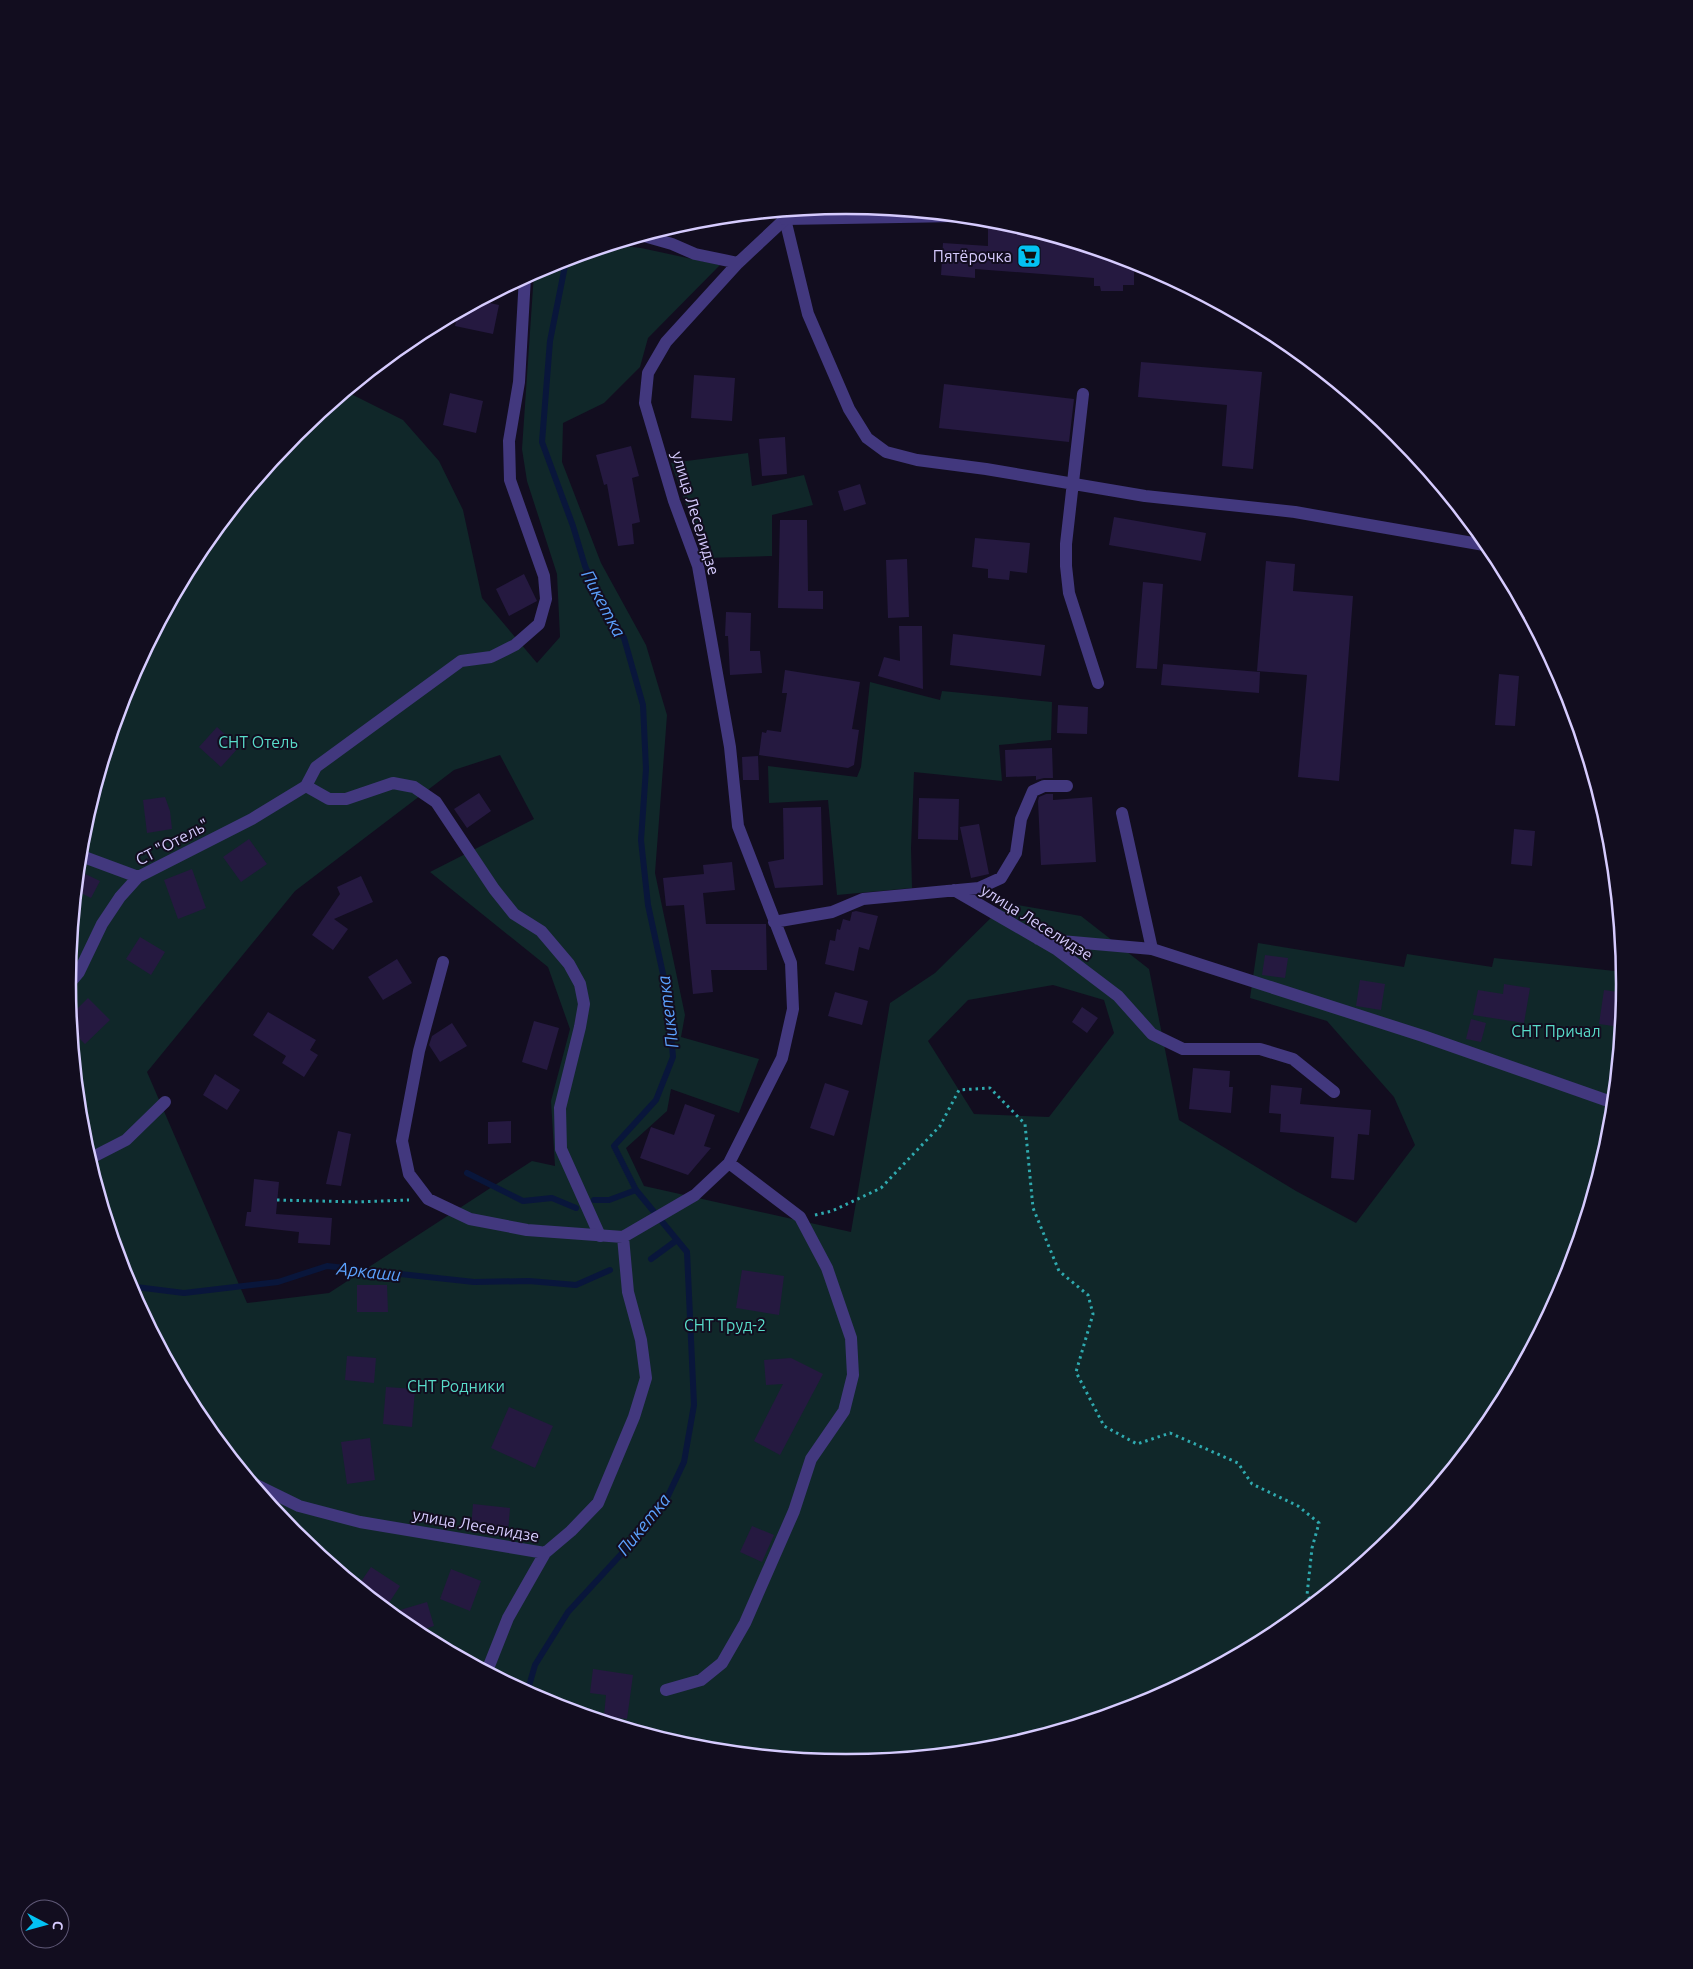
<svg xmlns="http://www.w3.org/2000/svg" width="1693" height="1969" viewBox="0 0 1693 1969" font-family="Ubuntu,sans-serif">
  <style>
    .green { fill: #102729; fill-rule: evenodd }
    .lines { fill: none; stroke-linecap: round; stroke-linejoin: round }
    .stream { stroke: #09163b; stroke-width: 6 }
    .building { fill: #251940 }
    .path { stroke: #2faaaf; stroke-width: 3; stroke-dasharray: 2.5 4; stroke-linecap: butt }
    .service { stroke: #42387e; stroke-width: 12 }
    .minor { stroke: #42387e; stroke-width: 12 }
    .tertiary { stroke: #42387e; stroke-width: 12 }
    .labels { text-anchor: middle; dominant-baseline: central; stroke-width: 4; stroke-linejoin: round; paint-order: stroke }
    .poi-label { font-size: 16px; fill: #d6cbfe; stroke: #120d1f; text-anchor: end }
    .street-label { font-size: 16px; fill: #d6cbfe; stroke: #120d1f }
    .park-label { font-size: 16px; fill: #59ddca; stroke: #120d1f }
    .water-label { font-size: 18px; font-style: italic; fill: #5ba1fd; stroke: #120d1f }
    .rim { fill: none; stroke: #d6cbfe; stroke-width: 2.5 }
  </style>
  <rect width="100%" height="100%" fill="#120d1f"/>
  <path class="green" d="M615 245 641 248 720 265 648 338 640 367 604 403 563 423 562 462 601 563 646 645 667 715 655 873 685 1015 681 1037 759 1059 739 1113 671 1089 667 1111 626 1148 644 1186 851 1232 890 1003 935 973 1006 903 1081 916 1149 969 1179 1120 1296 1191 1356 1223 1415 1145 1394 1097 1327 1021 1250 998 1258 943 1404 967 1407 954 1492 967 1494 958 1624 972 1625 985 1610 1137 1566 1283 1494 1418 1397 1536 1279 1632 1144 1704 998 1749 846 1763 694 1748 548 1704 413 1632 295 1535 199 1417 127 1282 82 1136 68 985 83 832 127 686 199 551 296 433 349 390V393L403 420 439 461 463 510 482 598 537 663 560 637 557 574 527 481 522 449 534 273 549 265ZM500 755 534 819 430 872 548 967 570 1029 551 1101 555 1166 532 1161 329 1293 247 1303 147 1072 295 891 454 770ZM1053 985 1104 1000 1114 1033 1049 1117 974 1114 928 1041 968 1000Z
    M748 453 752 486 804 475 813 505 772 515V556L705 558 671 463Z
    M870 682 940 700 942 691 1052 702 1051 740 999 745 1002 781 914 772 911 848 912 888 837 895 828 800 769 803 768 766 857 777 861 767Z"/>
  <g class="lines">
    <path class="stream" d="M467 1173 523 1201 552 1198 576 1208
      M594 1200H609L636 1190
      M651 1259 677 1240
      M128 1286 184 1293 278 1282 327 1266 474 1282 529 1281 576 1285 610 1270
      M527 1693 535 1665 568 1612 625 1550 666 1500 684 1462 694 1405 687 1252 636 1190 614 1146 656 1100 673 1057 668 997 648 905 641 840 646 769 643 705 624 638 604 609 585 566 573 526 542 442 550 341 565 266 564 260"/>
  </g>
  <path class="building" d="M988 226H1015L1134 262V285H1123V291H1101L1100 286H1094V278L975 269V278L941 275 943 243 988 246Z
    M480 301 499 305 493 334 455 326 458 313Z
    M1141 362 1262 372 1253 469 1222 466 1227 405 1138 397Z
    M694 375 735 378 732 421 691 418Z
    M944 384 1074 399 1069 442 939 428Z
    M450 393 483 401 476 433 443 425Z
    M785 437 787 474 762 476 759 439Z
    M631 446 639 476 632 478 640 522 632 524 634 544 618 546 607 484 604 485 596 455Z
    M860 484 866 504 844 511 838 491Z
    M1114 517 1206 533 1201 561 1109 545Z
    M780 520H807L808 591H823V609L778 608Z
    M975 538 1030 543 1027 573 1010 571 1009 580 988 578V569L972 567Z
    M907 559 909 617 888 618 886 560Z
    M1266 561 1295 564 1293 591 1353 596 1339 781 1298 777 1307 675 1257 671Z
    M524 574 537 601 509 616 496 589Z
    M1143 582 1163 584 1157 669 1136 668Z
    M726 612 751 613 750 651H760L762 673 730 675 728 636H725Z
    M899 626H922L923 689 878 676 884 657 900 661Z
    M953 634 1045 645 1041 676 950 665Z
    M1163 664 1260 672 1259 693 1161 685Z
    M785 670 860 682 852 729 859 730 854 765 848 768 759 755 762 732 766 733 767 730 781 732 787 693H782Z
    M1499 674 1519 676 1515 726 1495 725Z
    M1058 705 1088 707 1087 734 1057 733Z
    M217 727 239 747 221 767 199 747Z
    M1052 748 1053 778H1044L1036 780V776L1006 777 1005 750Z
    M758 756 759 780H743L742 757Z
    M479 793 491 811 467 828 454 809Z
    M1046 794H1053V800L1092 797 1096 862 1041 865 1038 801 1039 797Z
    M165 797 170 811 172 829 147 833 143 800Z
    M919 798 959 799 958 840 918 839Z
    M821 807 823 885 775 888 768 862 784 859 783 808Z
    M979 824 989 874 971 878 960 827Z
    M1514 829 1535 831 1532 866 1511 864Z
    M249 839 267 864 241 882 223 857Z
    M732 862 735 890 703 893 706 924H766L767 970H711L713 992 693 994 684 905 666 906 663 878 704 874 703 865Z
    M192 869 206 908 178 919 164 880Z
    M79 871 100 881 91 898 77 891Z
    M361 876 373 902 334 919 348 929 333 950 312 935 340 894 337 887Z
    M856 911 878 916 869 950 859 947 854 971 825 964 830 940 835 941 837 929 840 930 843 919 850 921 852 912Z
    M140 937 165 952 151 975 126 959Z
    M1265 955 1288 958 1285 978 1262 975Z
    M397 959 412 983 383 1000 368 977Z
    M1360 980 1385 984 1381 1010 1356 1006Z
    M1504 984 1530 988 1524 1023 1473 1015 1478 990 1503 994Z
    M1604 990 1625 993 1620 1027 1599 1024Z
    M835 992 868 1001 862 1025 828 1016Z
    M88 998 110 1020 85 1044 72 1031 71 1015Z
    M1082 1007 1098 1018 1087 1033 1072 1022Z
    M268 1012 316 1040 310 1050 318 1055 304 1077 282 1063 286 1056 253 1035Z
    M1471 1019 1486 1023 1481 1042 1466 1039Z
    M534 1021 559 1028 547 1070 522 1062Z
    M452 1023 467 1046 440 1062 429 1045 432 1036Z
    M1193 1068 1230 1071 1229 1087H1233L1231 1113 1189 1109Z
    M215 1074 240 1090 227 1110 203 1095Z
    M825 1083 849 1091 834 1136 810 1128Z
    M1271 1085 1302 1088 1300 1104 1371 1110 1369 1135 1358 1134 1354 1180 1331 1178 1334 1137 1280 1132 1281 1114 1269 1113Z
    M685 1104 715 1115 704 1146 711 1148 688 1175 640 1158 651 1127 674 1135Z
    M511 1121V1143L488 1144V1122Z
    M338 1131 351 1134 341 1186 326 1184Z
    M254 1179 279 1182 276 1214 332 1218 330 1245 298 1243 299 1232 245 1226 247 1212H251Z
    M742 1270 784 1276 779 1315 736 1308Z
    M357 1285H387L388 1312H357Z
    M347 1356 376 1358 374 1383 345 1380Z
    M791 1358 823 1374 780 1455 754 1441 783 1384 766 1385 764 1360Z
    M386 1387 415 1389 412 1427 383 1424Z
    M509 1407 553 1426 535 1468 491 1448Z
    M370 1438 375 1480 347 1484 341 1442Z
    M473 1504 510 1508 508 1532 471 1529Z
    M752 1526 774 1535 762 1562 740 1552Z
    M371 1567 400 1586 385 1609 358 1586Z
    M451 1569 481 1581 470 1611 440 1599Z
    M427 1602 434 1626 414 1632 390 1613Z
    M593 1669 633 1675 627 1719 604 1716 606 1695 590 1693Z"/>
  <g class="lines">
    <path class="path" d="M277 1200 358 1202 409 1200
      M815 1215 832 1211 881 1188 940 1126 959 1090 990 1088 1025 1124 1033 1208 1059 1271 1088 1295 1093 1314 1076 1372 1104 1426 1137 1444 1170 1433 1238 1463 1252 1484 1298 1506 1319 1523 1312 1548 1307 1595 1313 1604"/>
    <path class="service" d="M785 219 808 314 849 409 867 438 886 452 917 460 986 469 1145 496 1295 512 1490 546
      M1083 394 1066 544V566L1069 593 1098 683
      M306 786 329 799H346L393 783 414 787 436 802 494 889 514 914 541 931 569 964 580 984 584 1004 580 1027 560 1108 561 1149 600 1236
      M1122 813 1152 949"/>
    <path class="minor" d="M644 236 672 244 695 254 738 263
      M80 853 84 857 138 877
      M954 890 1056 949 1118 996 1152 1034 1183 1049H1260L1293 1059 1334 1092
      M774 922 832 912 863 899 979 888 1001 878 1016 853 1021 819 1033 791 1044 786H1067
      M1038 939 1152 949 1423 1036 1614 1103
      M443 962 419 1051 402 1141 409 1174 428 1199 470 1219 527 1230 623 1237
      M68 985 79 972 102 924 120 897 138 877 252 819 306 786 316 767 461 661 491 657 515 645 539 624 546 599 544 576 510 480 509 441 519 382 525 277
      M89 1159 126 1140 165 1102
      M254 1484 299 1506 360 1522 545 1553 571 1531 598 1503 634 1417 646 1378 641 1340 628 1292 623 1237 695 1195 729 1163 782 1058 793 1009 791 963 738 826 730 747 698 566 674 501 645 403 648 373 666 342 738 263 785 219
      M487 1671 508 1618 545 1553
      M666 1690 701 1680 722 1663 745 1623 794 1511 811 1459 844 1411 853 1375 851 1338 827 1268 800 1217 729 1163"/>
    <path class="tertiary" d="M783 212 785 219 957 216"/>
  </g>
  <defs>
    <g id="supermarket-square" transform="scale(1.25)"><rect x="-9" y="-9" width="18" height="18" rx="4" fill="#03c2f3" stroke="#120d1f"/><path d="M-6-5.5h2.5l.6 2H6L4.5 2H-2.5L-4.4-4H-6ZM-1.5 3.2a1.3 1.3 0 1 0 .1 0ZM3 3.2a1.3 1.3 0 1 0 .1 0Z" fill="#111"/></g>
  </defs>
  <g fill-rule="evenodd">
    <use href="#supermarket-square" x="1029" y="256"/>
  </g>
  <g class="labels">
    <g class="poi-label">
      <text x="1012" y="256">Пятёрочка</text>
    </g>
    <g class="street-label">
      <text transform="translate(696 513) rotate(73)">улица Леселидзе</text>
      <text transform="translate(172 842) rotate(-28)">СТ "Отель"</text>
      <text transform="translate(1037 922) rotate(32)">улица Леселидзе</text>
      <text transform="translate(476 1525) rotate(10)">улица Леселидзе</text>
    </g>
    <g class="park-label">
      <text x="258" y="742">СНТ Отель</text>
      <text x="1556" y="1031">СНТ Причал</text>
      <text x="725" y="1325">СНТ Труд-2</text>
      <text x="456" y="1386">СНТ Родники</text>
    </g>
    <g class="water-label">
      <text transform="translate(604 603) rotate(62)">Пикетка</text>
      <text transform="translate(667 1012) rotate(-97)">Пикетка</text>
      <text transform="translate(369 1271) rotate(6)">Аркаши</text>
      <text transform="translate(643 1524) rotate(-51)">Пикетка</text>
    </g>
  </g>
  <path d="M0 0H1693V1969H0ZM76 984a770 770 0 1 1 1540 0a770 770 0 1 1-1540 0Z" fill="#120d1f" fill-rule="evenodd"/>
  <path class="rim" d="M76 984a770 770 0 1 1 1540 0a770 770 0 1 1-1540 0Z"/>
  <g transform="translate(45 1924) rotate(96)"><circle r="24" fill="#120d1f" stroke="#605978"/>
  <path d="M0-4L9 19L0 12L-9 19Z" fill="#03c2f3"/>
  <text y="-8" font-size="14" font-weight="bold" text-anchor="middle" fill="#d6cbfe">С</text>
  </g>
</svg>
